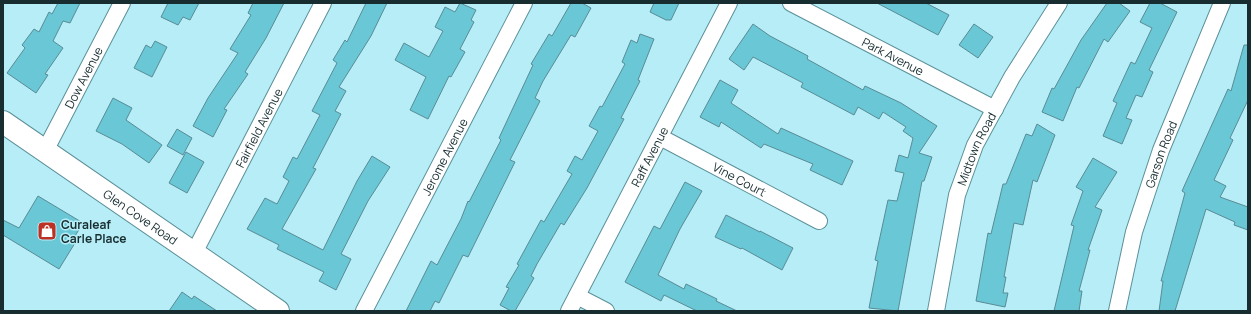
<svg xmlns="http://www.w3.org/2000/svg" width="1251" height="314" viewBox="0 0 1251 314" font-family="Manrope,sans-serif">
  <style>
    .building { fill: #69c7d6; stroke: #588c95 }
    .lines { fill: none; stroke-linecap: round; stroke-linejoin: round }
    .street-casing { stroke: #5c9099; stroke-width: 18 }
    .primary-casing { stroke: #5c9099; stroke-width: 24 }
    .street { stroke: #fff; stroke-width: 16 }
    .primary { stroke: #fff; stroke-width: 22 }
    .labels { text-anchor: middle; dominant-baseline: central; stroke-width: 3; stroke-linejoin: round; paint-order: stroke }
    .street-label { font-size: 12px; fill: #172d30; stroke: #b7edf7 }
    .poi-label { font-size: 12px; font-weight: bold; fill: #172d30; stroke: #b7edf7; text-anchor: start }
  </style>
  <rect width="100%" height="100%" fill="#b7edf7"/>
  <path class="building" d="M58 3H80L70 23 63 21 53 41 63 48 45 74 48 75 36 93 7 73 25 48 22 45 34 29 39 32 49 12 52 14Z
    M168 3H199L190 20 183 17 178 25 161 17Z
    M253 3H284L266 38 245 72 248 74 224 109 227 110 213 137 193 126 208 98 238 53 230 49 251 15 248 13Z
    M366 3H387L371 36 339 87 346 91 335 111 341 114 313 168 316 169 282 229 323 250 357 181 372 156 390 167 368 201 341 254 351 259 336 290 319 281 324 272 277 249 279 245 247 229 265 198 277 204 289 181 283 177 293 157 297 159 320 115 312 111 337 63 333 60 345 40 347 42Z
    M460 3 476 10 471 20 474 22 460 49 465 52 451 77 449 76 428 119 410 110 426 77 395 60 404 43 429 57 443 31 435 27 445 7 455 12Z
    M571 3H582L591 8 575 37 571 35 543 81 535 98 540 101 510 160 515 162 468 257 463 255 439 303 435 301 430 311H406L431 261 437 265 461 219 468 201 469 202 501 140 499 138 533 65 531 64 549 34 552 36Z
    M654 3H679L671 20H666L650 12Z
    M877 3H926L949 15 938 35Z
    M1107 3H1119L1130 11 1108 42 1104 39 1079 88 1077 87 1063 121 1042 112 1052 88 1054 89 1081 40Z
    M1150 3H1160L1177 12 1149 70 1153 72 1142 97 1136 95 1126 118 1132 120 1122 144 1103 136 1117 103 1113 101 1131 62 1135 64 1152 28 1140 22Z
    M753 24 770 36 808 56 807 59 863 90 865 86 901 103 937 126 919 153 932 157 924 181H922L898 311 869 308 878 261 875 260 888 200 897 201 904 173 895 171 899 155 908 158 913 138 903 131 906 127 883 112 879 119 858 107 854 115 801 87 803 83 753 57 744 70 729 59Z
    M974 24 993 37 978 58 959 45Z
    M640 34 654 39 638 80 640 81 621 118 624 119 587 188 564 225 561 223 537 264 531 276 534 278 515 311H511L500 305 509 288 506 287 519 265 517 264 541 220 544 222 572 174 567 171 575 156 582 160 598 131 589 126 600 106 602 107 625 64 622 62 631 40 637 43Z
    M155 41 167 47 152 77 134 68 146 45 151 48Z
    M1244 45H1248V100L1230 138 1233 140 1214 180 1226 186 1220 197 1248 207V230L1234 225 1235 222 1206 209 1175 311H1159L1163 281H1161L1185 193 1182 191 1228 89 1231 91Z
    M720 80 738 90 731 103 778 134 781 128 853 161 842 185 810 170 813 164 764 144 761 148 721 122 719 127 700 117Z
    M113 98 132 108 126 120 162 145 149 163 122 144 96 131Z
    M1037 124 1055 135 1037 182 1033 180 1023 225 1014 223 1004 277H1006L1003 293H1008L1005 307 976 301 988 233 991 234 1003 184H1006L1026 134 1032 136Z
    M177 129 192 138 183 155 167 146Z
    M186 152 204 162 187 193 169 183Z
    M1093 158 1117 172 1095 207 1102 210 1088 250H1090L1079 291H1082L1079 311H1054L1074 226 1071 225 1083 191 1076 187Z
    M685 182 702 191 680 229 658 275 684 289 686 284 717 299 716 301 737 311H697L664 295 661 301 625 282 654 226 660 229Z
    M38 196 83 223 72 241 75 243 59 269 3 235V220L19 228Z
    M726 215 760 232V231L793 248 782 270 742 248 741 249 715 237Z
    M182 292 192 299 194 296 217 311H169Z"/>
  <g class="lines">
    <g class="street-casing">
      <g id="street">
        <path id="s1" d="M791 3 995 109"/>
        <path id="s2" d="M660 137 819 221"/>
        <path id="s3" d="M45 151 122 3"/>
        <path id="s4" d="M194 253 323 3"/>
        <path d="M577 296 606 311"/>
        <path id="s5" d="M364 311 524 3"/>
        <path id="s6" d="M569 311 729 3"/>
        <path id="s7" d="M936 311 957 195 975 145 1012 77 1059 3"/>
        <path id="s8" d="M1117 311 1134 232 1161 150 1222 3"/>
      </g>
    </g>
    <g class="primary-casing">
      <g id="primary">
        <path id="s9" d="M3 122 278 311"/>
      </g>
    </g>
    <use href="#street" class="street"/>
    <use href="#primary" class="primary"/>
  </g>
  <defs>
    <g id="shop-square" transform="scale(1)"><rect x="-9" y="-9" width="18" height="18" rx="4" fill="#bd3024" stroke="#b7edf7"/><path d="M-5-2.5h2.3a2.7 3.5 0 0 1 5.4 0H5L5.5 6h-11ZM-1.5-2.5h3a1.5 2.3 0 0 0-3 0Z" fill="#fff"/></g>
  </defs>
  <g fill-rule="evenodd">
    <use href="#shop-square" x="47" y="231"/>
  </g>
  <g class="labels">
    <g class="street-label">
      <text stroke="none"><textPath href="#s1" startOffset="115">Park Avenue</textPath></text>
      <text stroke="none"><textPath href="#s3" startOffset="83">Dow Avenue</textPath></text>
      <text stroke="none"><textPath href="#s4" startOffset="141">Fairfield Avenue</textPath></text>
      <text stroke="none"><textPath href="#s7" startOffset="168">Midtown Road</textPath></text>
      <text stroke="none"><textPath href="#s8" startOffset="163">Garson Road</textPath></text>
      <text stroke="none"><textPath href="#s5" startOffset="174">Jerome Avenue</textPath></text>
      <text stroke="none"><textPath href="#s6" startOffset="174">Raff Avenue</textPath></text>
      <text stroke="none"><textPath href="#s2" startOffset="90">Vine Court</textPath></text>
      <text stroke="none"><textPath href="#s9" startOffset="167">Glen Cove Road</textPath></text>
    </g>
    <g class="poi-label">
      <text x="61" y="224">Curaleaf<tspan x="61" dy="14">Carle Place</tspan></text>
    </g>
  </g>
  <rect width="1251" height="314" fill="none" stroke="#172d30" stroke-width="8"/>
</svg>
